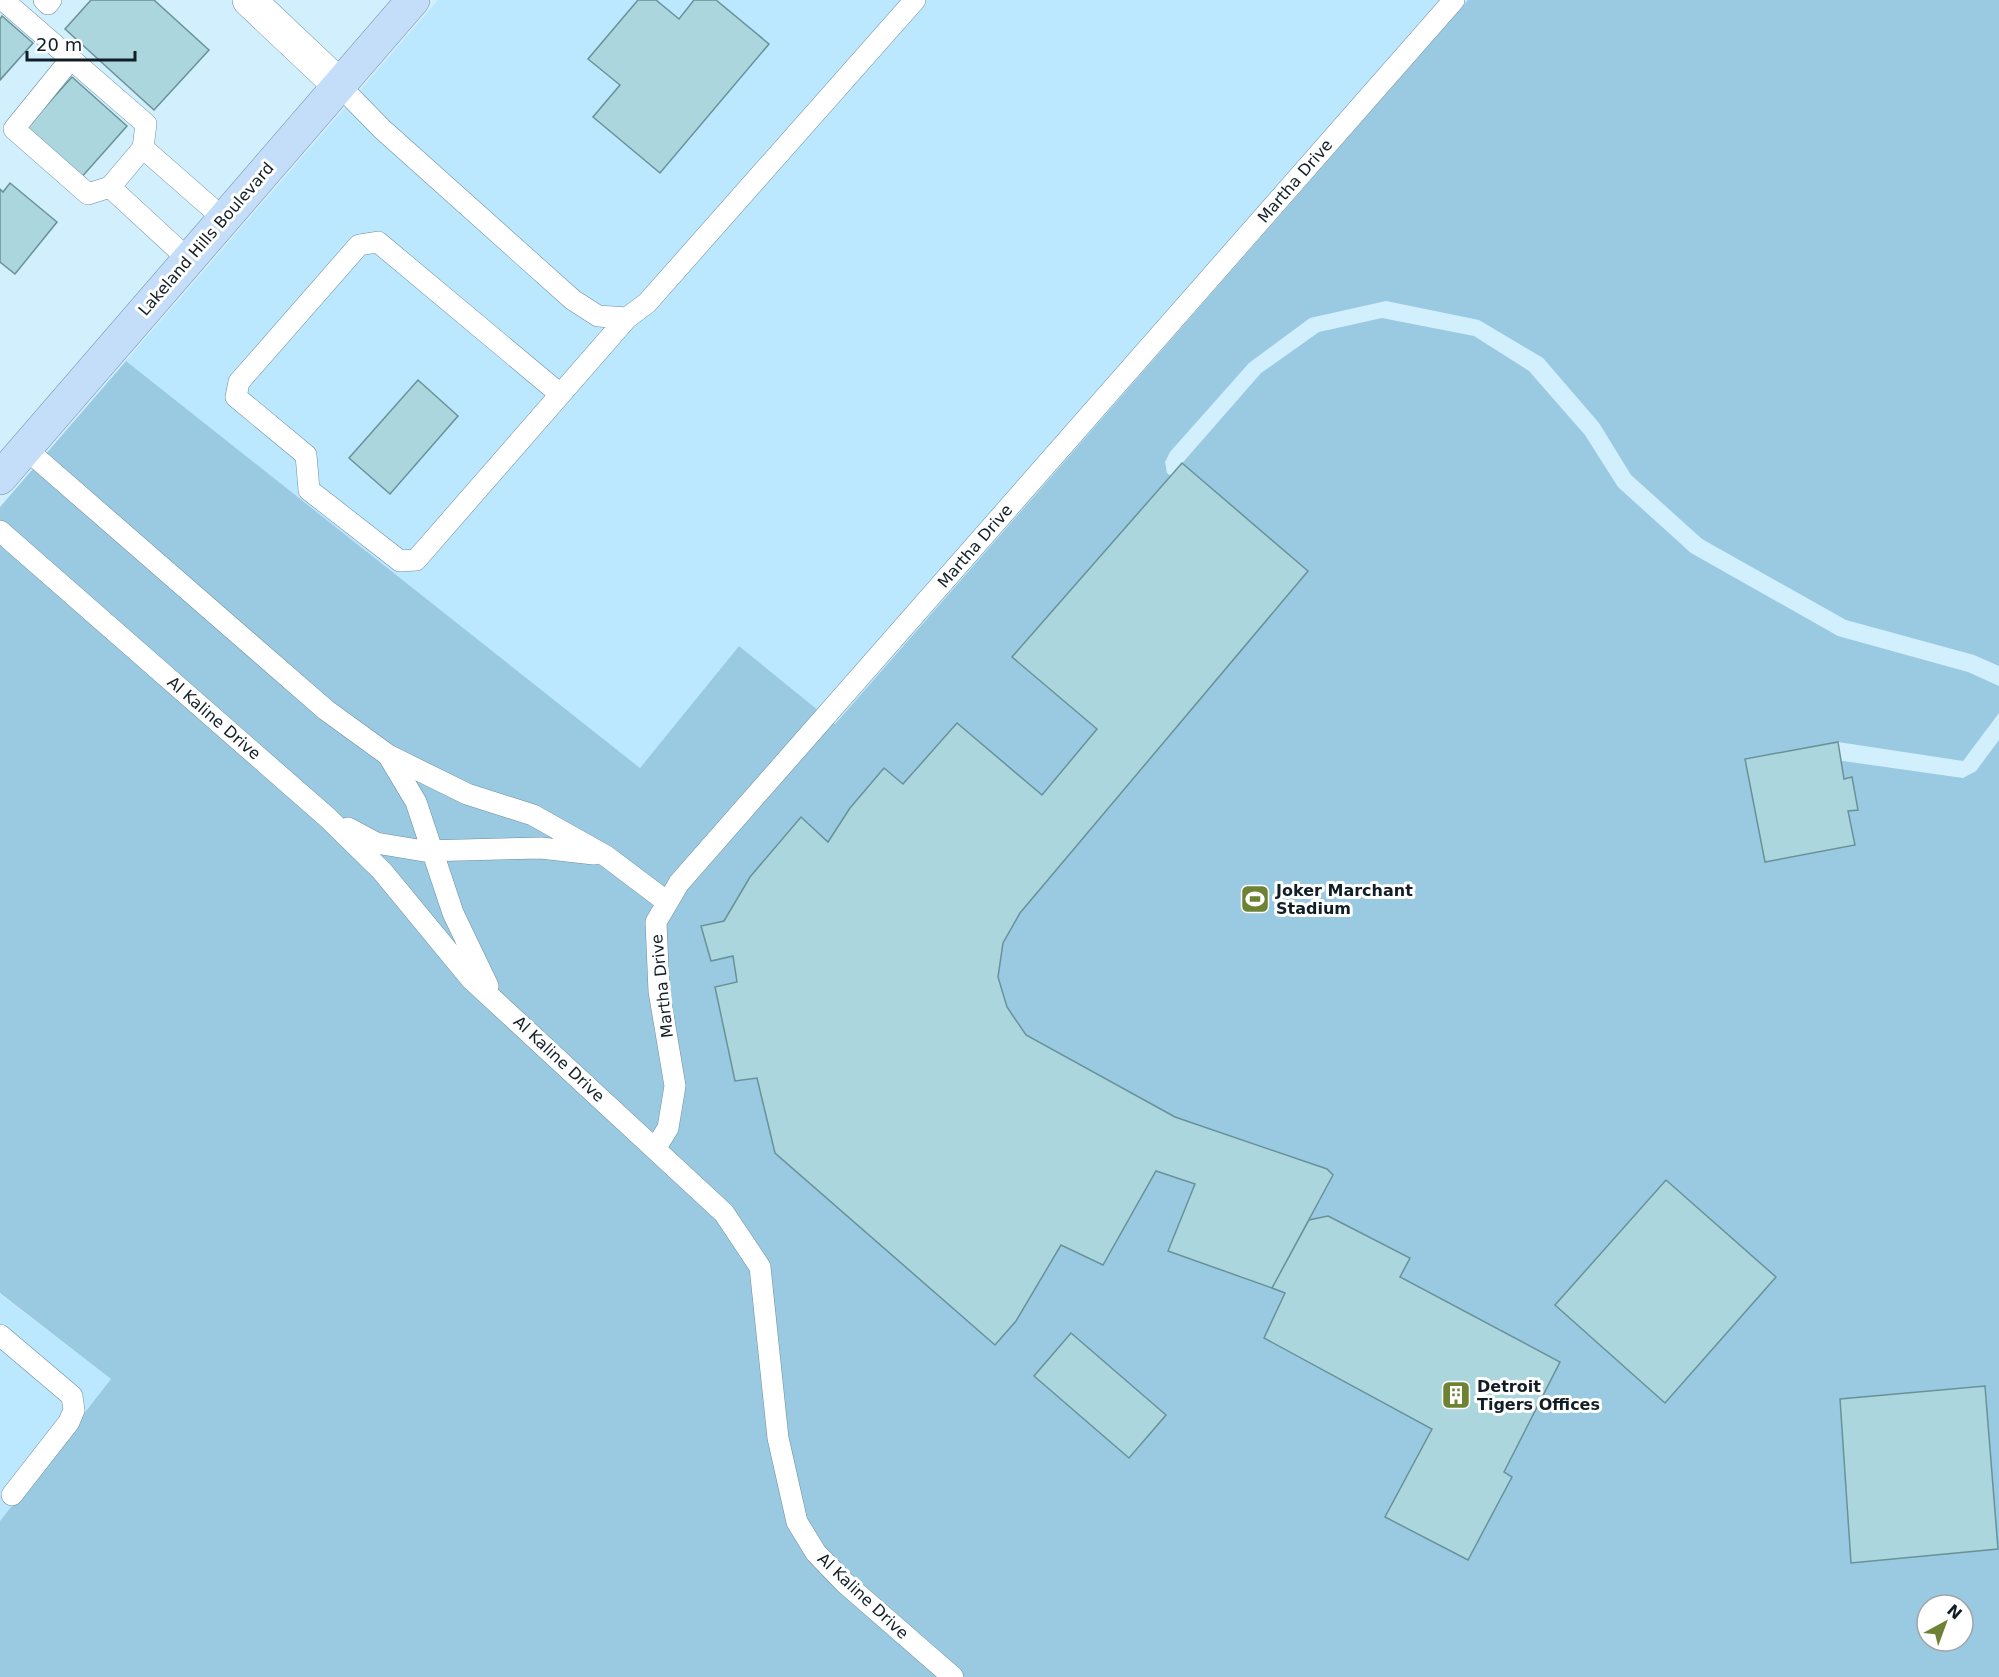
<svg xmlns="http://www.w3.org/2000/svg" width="1999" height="1677" viewBox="0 0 1999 1677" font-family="'DejaVu Sans',sans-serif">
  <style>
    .built { fill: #bbe8ff }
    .green { fill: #9acae2; fill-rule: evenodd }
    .building { fill: #abd6dd; stroke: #699298; stroke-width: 1.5 }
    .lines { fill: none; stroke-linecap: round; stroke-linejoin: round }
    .lane-casing { stroke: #6b8d9f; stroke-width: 22 }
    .street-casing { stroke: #6b8d9f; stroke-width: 34 }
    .primary-casing { stroke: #6c8bac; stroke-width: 34 }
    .lane { stroke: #fff; stroke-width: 21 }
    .street { stroke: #fff; stroke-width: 33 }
    .primary { stroke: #c4ddf8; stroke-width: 33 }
    .labels { text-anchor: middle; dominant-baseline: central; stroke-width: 6; stroke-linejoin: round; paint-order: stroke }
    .street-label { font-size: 16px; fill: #111e25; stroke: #fff }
    .poi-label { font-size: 16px; font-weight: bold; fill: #111e25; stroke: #fff; text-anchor: start }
  </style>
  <rect width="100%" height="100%" fill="#d2effe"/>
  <path class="built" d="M438 0H1468L834 724 739 646 640 768 126 361Z
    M0 1294 111 1379 0 1521Z"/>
  <path class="green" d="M1468 0H1999V666L1974 655 1846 620 1702 539 1631 475 1599 423 1543 358 1479 320 1386 301 1310 318 1249 363 1170 452 1165 462 1167 473 1171 476 1261 373 1319 332 1382 318 1474 336 1529 371 1585 435 1618 487 1691 553 1838 636 1968 672 1999 686V713L1963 761 1838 742 1836 760 1963 778 1976 771 1999 740V1677H0V1521L111 1379 0 1293V507L126 361 640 768 739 646 835 724ZM1927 1605H1963V1641H1927Z"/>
  <path class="building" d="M91 0H154L209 50 154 110 65 29Z
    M638 0H656L679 19 694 0H716L769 44 660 173 593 117 620 85 588 59Z
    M2 16 33 43 0 80V19Z
    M72 77 127 126 80 179 25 129Z
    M10 183 57 222 15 274 0 262V189L3 192Z
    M418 380 458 416 390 494 349 458Z
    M1182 463 1308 571 1020 913 1003 943 998 977 1007 1007 1026 1035 1175 1117 1327 1169 1333 1175 1272 1288 1168 1251 1195 1184 1156 1171 1103 1265 1061 1245 1016 1321 995 1345 775 1153 757 1078 735 1081 715 987 737 982 733 956 711 961 701 926 724 921 750 877 801 817 828 842 850 808 884 768 903 784 957 723 1042 795 1097 729 1012 657Z
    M1838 742 1844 779 1852 777 1858 810 1848 811 1855 845 1765 862 1745 759Z
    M1666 1180 1776 1277 1665 1403 1555 1305Z
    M1328 1216 1410 1258 1400 1277 1560 1362 1504 1472 1512 1477 1468 1560 1385 1517 1432 1429 1264 1338 1285 1293 1272 1288 1309 1220Z
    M1071 1333 1166 1415 1129 1458 1034 1376Z
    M1985 1386 1998 1549 1851 1563 1840 1399Z"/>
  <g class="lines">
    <g class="lane-casing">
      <path id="lane" d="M3 0 146 124 143 148 110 187 88 194 14 129 70 60
        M44 0 48 4 51 0
        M339 85 382 129 573 300 598 316 627 318 647 303 915 0
        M143 148 224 219
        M110 187 189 260
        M560 394 378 242 359 245 239 382 236 397 306 455 309 490 400 561 416 560 627 318
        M26 449 326 710 388 755 467 794 533 815 606 856 667 902
        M0 531 328 818 382 871 471 979 724 1213 760 1267 778 1438 797 1522 816 1553 845 1583 953 1677
        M388 755 416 802 453 913 488 986
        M348 828 376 843 424 851 541 848 594 854
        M655 1149 668 1128 675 1086 659 991 656 922 679 883 1454 0
        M0 1335 72 1396 74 1410 69 1422 12 1495"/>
    </g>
    <g class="street-casing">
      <path id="street" d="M249 0 339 85"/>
    </g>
    <g class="primary-casing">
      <path id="primary" d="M0 478 413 0"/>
    </g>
    <use href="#lane" class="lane"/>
    <use href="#street" class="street"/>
    <use href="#primary" class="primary"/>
  </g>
  <defs>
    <g id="stadium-square" transform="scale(1.5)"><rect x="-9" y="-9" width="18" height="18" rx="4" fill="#6d8233" stroke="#fff"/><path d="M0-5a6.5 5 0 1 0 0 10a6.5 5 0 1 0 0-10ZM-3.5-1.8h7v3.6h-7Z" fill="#fff"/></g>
    <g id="building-square" transform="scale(1.5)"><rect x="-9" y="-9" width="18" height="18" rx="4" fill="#6d8233" stroke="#fff"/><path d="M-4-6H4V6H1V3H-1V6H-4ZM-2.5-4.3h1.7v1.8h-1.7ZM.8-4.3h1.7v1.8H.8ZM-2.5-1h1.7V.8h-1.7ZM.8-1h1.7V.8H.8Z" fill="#fff"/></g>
  </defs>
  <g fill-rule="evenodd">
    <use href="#stadium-square" x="1255" y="899"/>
    <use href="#building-square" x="1456" y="1395"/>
  </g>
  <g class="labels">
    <g class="street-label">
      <text transform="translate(1295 181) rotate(-49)">Martha Drive</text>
      <text transform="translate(206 239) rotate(-49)">Lakeland Hills Boulevard</text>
      <text transform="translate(975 546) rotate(-49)">Martha Drive</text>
      <text transform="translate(214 718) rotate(41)">Al Kaline Drive</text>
      <text transform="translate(662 986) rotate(-96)">Martha Drive</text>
      <text transform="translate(559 1059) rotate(43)">Al Kaline Drive</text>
      <text transform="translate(863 1596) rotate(43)">Al Kaline Drive</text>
    </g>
    <g class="poi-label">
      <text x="1276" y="890">Joker Marchant<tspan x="1276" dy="18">Stadium</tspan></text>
      <text x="1477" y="1386">Detroit<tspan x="1477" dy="18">Tigers Offices</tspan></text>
    </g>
  </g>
  <g transform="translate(1945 1623) rotate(41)"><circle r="28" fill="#ffffff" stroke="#a0a5a8" stroke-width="1.5"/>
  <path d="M0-4.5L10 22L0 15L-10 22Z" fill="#6d8233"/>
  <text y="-9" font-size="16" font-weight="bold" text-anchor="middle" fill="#111e25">N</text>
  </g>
  <path d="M27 51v9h108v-9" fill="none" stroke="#111e25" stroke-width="3"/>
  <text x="36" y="51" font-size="18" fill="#111e25" stroke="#ffffff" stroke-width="4.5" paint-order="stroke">20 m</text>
</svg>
